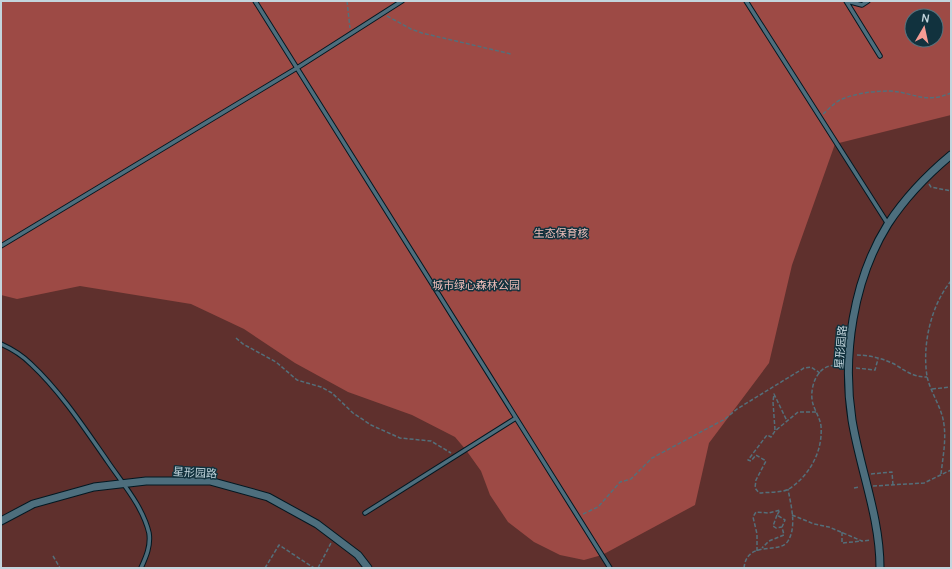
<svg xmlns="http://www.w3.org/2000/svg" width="952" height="569" viewBox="0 0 952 569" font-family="Manrope,'Noto Sans SC',sans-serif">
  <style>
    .green { fill: #5f302d; fill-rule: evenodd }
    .forest { fill: #9d4a45; fill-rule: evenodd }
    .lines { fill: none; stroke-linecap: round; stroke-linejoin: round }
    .lane-casing { stroke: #021822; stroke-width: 5.5 }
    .street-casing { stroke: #021822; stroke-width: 9 }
    .path { stroke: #546f7a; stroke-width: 1.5; stroke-dasharray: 4 2; stroke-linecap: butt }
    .lane { stroke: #4d6e7d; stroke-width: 3.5 }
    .street { stroke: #4d6e7d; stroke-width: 7 }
    .labels { text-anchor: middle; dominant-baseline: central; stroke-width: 3; stroke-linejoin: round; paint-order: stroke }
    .park-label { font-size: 11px; fill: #f0bfba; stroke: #11323e }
    .street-label { font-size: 11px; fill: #c3d5dd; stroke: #11323e }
  </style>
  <rect width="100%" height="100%" fill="#11323e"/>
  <path class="green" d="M1 1H951V568H1ZM912 16H936V40H912Z"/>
  <path class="forest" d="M1 1H951V115L835 144 792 265 769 363 709 443 695 505 602 555 584 560 560 555 534 542 508 522 490 495 481 471 466 450 455 437 412 415 348 392 295 363 244 329 191 304 80 286 17 299 1 295ZM912 16H936V40H912Z"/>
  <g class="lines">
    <g class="lane-casing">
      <path id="lane" d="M255 1 610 568
        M746 1 888 224
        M846 1 880 56
        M847 1 862 5 868 1
        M1 246 297 68 402 1
        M1 344C12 349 22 355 31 364 61 392 85 429 108 462 123 484 143 507 149 533 151 546 146 557 141 568
        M365 513 516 418"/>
    </g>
    <g class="street-casing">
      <path id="street" d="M1 521 33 504 94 487 146 481H210L268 497 317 524 358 555 368 568
        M880 568C880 517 860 469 852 420 842 355 853 280 888 224 905 198 927 175 951 155"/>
    </g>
    <path class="path" d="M347 1 350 28
      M950 1 951 3
      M387 16 411 29 422 33 511 54
      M823 114C829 109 834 103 840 100 855 93 875 91 891 91 915 93 925 104 951 93
      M929 184 931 187 951 191
      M236 338 243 344 276 362 297 380 321 387 332 393 353 413 371 425 400 438 431 441 451 453
      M857 355C869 355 885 359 896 365 907 372 914 377 927 377
      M856 368 875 370 878 359
      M932 389 951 387
      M816 412H798L775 431 771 437 767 435 748 460 751 461 756 455 766 461 756 480 755 488 759 493C768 492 781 493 789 489 810 475 823 451 821 426 820 418 815 411 813 404 809 391 815 369 830 366 834 365 838 366 842 367
      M775 430 773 402 774 394 787 421
      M871 474 892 472 893 485
      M941 474C943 456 947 437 943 419 940 405 930 391 927 376 922 345 931 305 951 281
      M873 486 924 483 951 470
      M854 488 860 487
      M583 514 598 507 620 482 631 479 652 458 725 419 737 409 804 368 811 367 820 373
      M777 515 773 526 776 528 782 527
      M792 515 814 524 829 527 862 541 871 540
      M842 532V543L862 541
      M757 551V534L753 517 756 512 769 513 780 510 777 515 785 520 782 527 784 535 769 541 762 548
      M53 556 60 568
      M265 568 279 545 314 568
      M318 568 331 543
      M744 568C747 539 780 555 788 541 797 526 791 506 788 489"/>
    <use href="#lane" class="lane"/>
    <use href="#street" class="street"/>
  </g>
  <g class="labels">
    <g class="park-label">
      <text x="561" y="232">生态保育核</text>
      <text x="476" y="284">城市绿心森林公园</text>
    </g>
    <g class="street-label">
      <text transform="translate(840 347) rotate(-85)">星形园路</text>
      <text transform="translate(195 472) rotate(3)">星形园路</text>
    </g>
  </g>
  <rect width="952" height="569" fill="none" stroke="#c3d5dd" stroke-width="4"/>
  <g transform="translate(924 28) rotate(9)"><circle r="19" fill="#11323e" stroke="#58737e"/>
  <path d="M0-3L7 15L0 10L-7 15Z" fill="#f59c94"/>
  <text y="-6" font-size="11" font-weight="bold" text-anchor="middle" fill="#c3d5dd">N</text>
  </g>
</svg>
